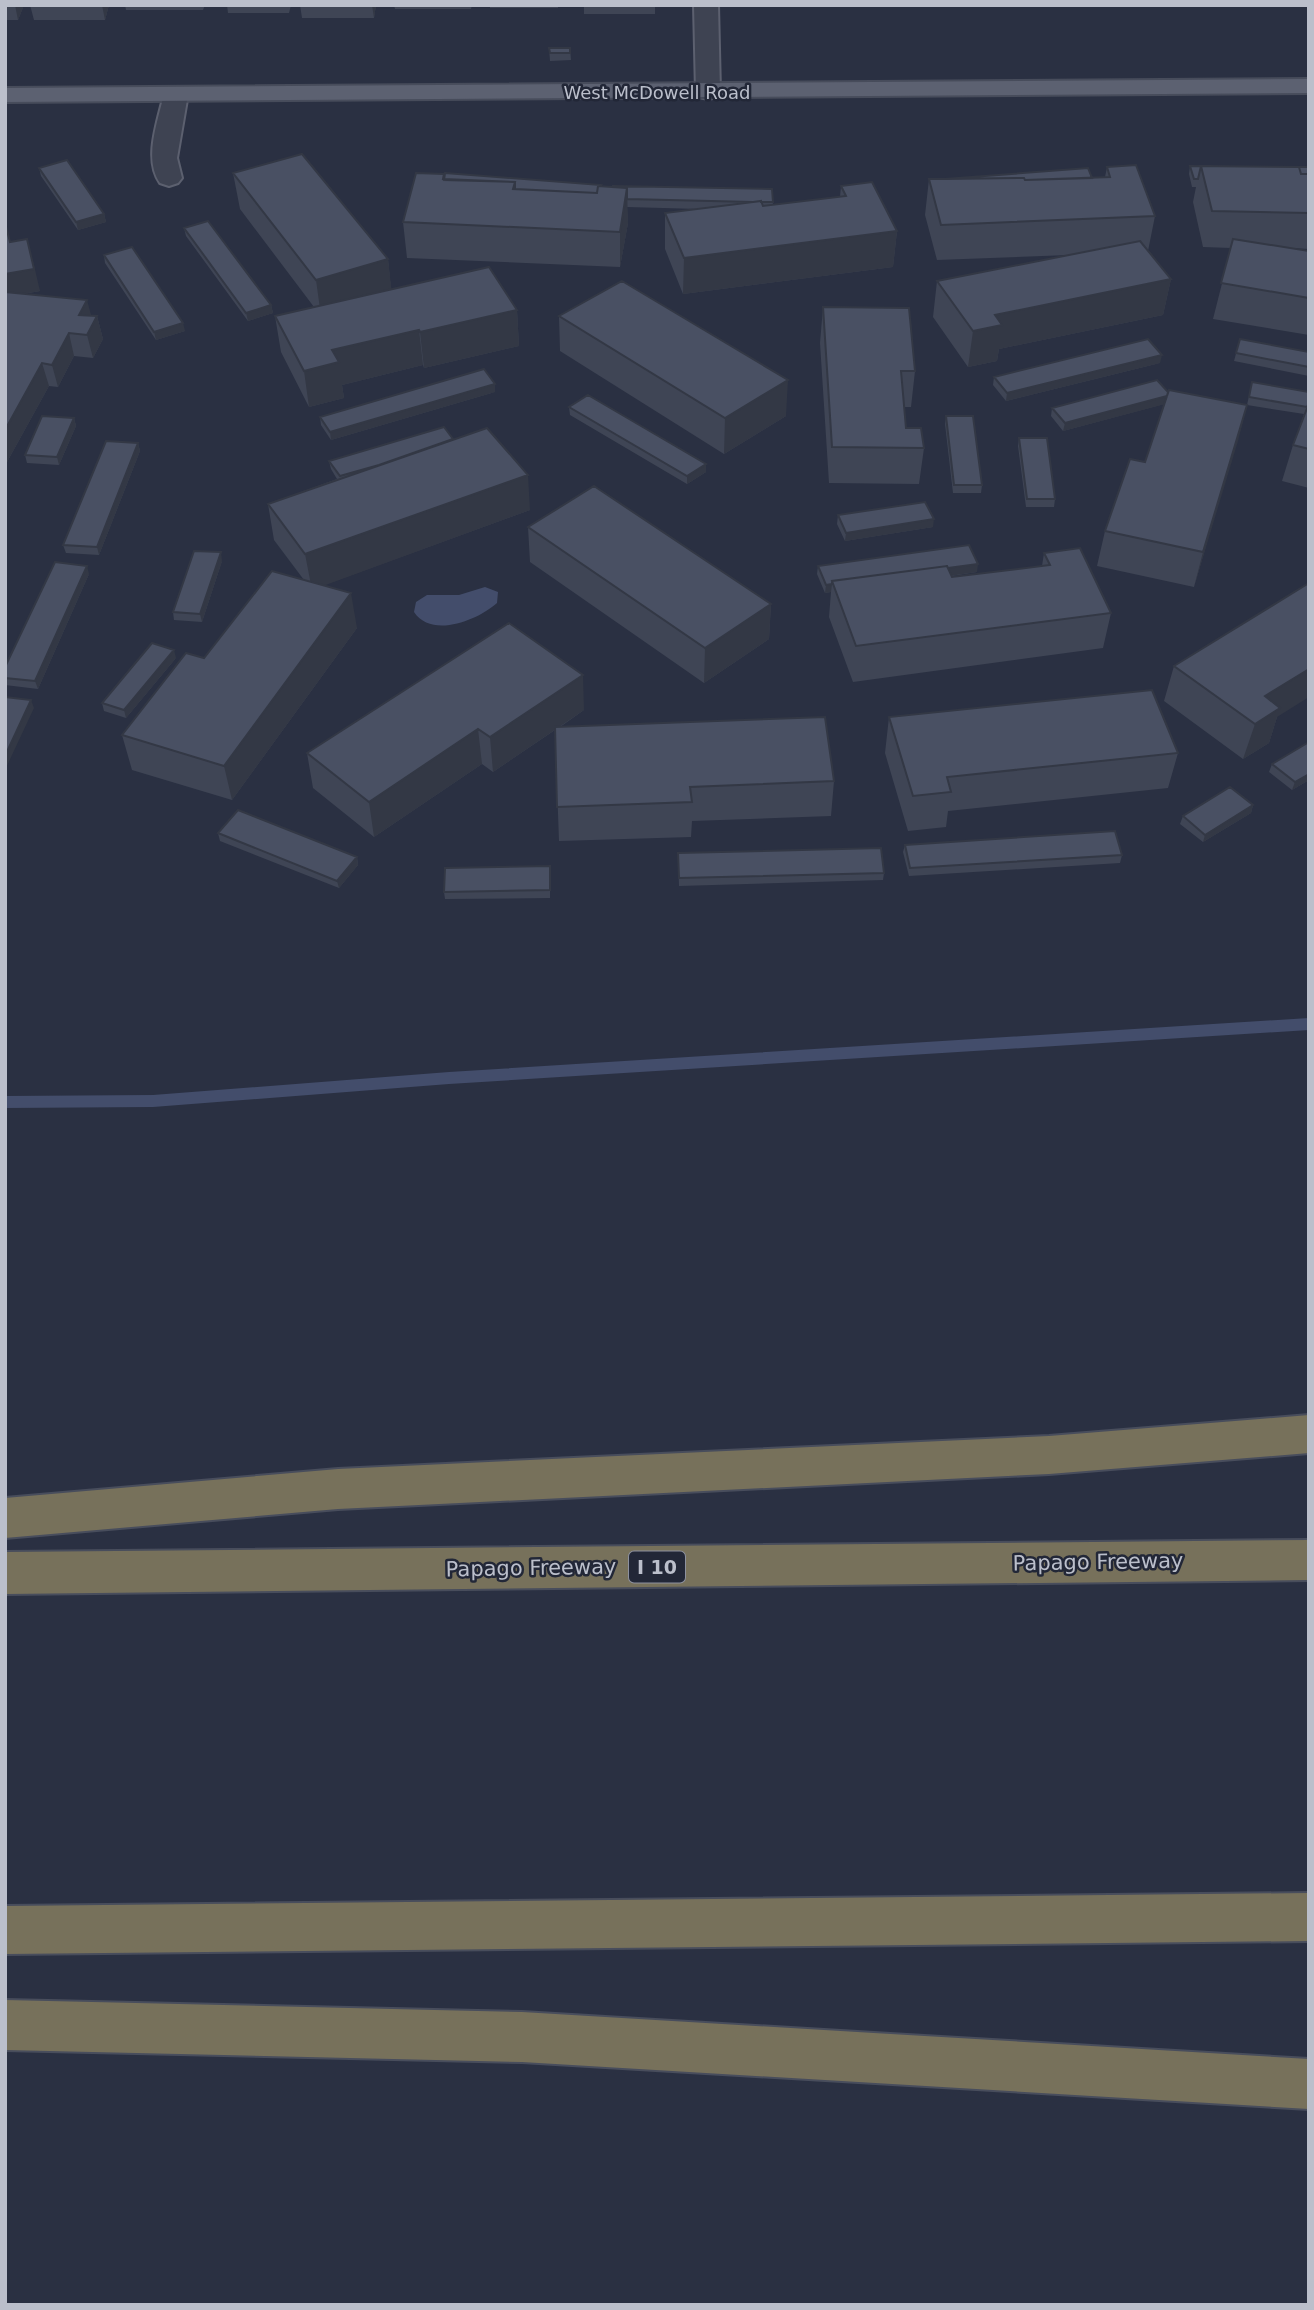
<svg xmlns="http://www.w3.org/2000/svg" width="1314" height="2310" viewBox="0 0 1314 2310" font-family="'DejaVu Sans',sans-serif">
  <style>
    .water { fill: #434d6b }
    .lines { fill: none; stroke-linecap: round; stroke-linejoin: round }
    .stream { fill: #434d6b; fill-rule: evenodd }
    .minor-casing { stroke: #5c606f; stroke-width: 4 }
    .major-casing { stroke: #474c5b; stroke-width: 4 }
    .highway-casing { stroke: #484d5c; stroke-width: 4 }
    .minor { fill: #3e4352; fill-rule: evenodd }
    .major { fill: #5c6171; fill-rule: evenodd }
    .highway { fill: #77715b; fill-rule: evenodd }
    .wall { fill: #3f4555 }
    .shaded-wall { fill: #333845 }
    .building { fill: #495063; stroke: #333845; stroke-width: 2 }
    .labels { text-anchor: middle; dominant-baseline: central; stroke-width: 5; stroke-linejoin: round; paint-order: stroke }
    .far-street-label { font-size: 18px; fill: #bbbfcb; stroke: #222737 }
    .shield { fill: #222737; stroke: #8d919f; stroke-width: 2 }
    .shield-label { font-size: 19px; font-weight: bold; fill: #bbbfcb }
    .street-label { font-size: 21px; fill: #bbbfcb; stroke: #222737 }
  </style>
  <rect width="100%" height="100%" fill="#2a3042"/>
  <path class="water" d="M485 587 498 592 497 603C478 620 432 639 414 612L416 602 427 595H459Z"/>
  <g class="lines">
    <path class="stream" d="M1309 1018V1030L449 1084 153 1107 5 1108V1096L153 1095 449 1072Z"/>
    <g class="minor-casing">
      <path id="minor" d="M694 5H718L720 92 717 97 708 99 699 97 696 92Z
        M176 87 185 89 188 94 177 158 182 178 178 183 169 186 160 183C143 159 158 121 164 94L167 89Z"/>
    </g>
    <g class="major-casing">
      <path id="major" d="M1309 79V93L5 102V88Z"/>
    </g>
    <g class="highway-casing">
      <path id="highway" d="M1309 1415V1453L1049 1474 338 1509 5 1538V1498L338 1469 1049 1436Z
        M1309 1540V1580L5 1594V1552Z
        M1309 1893V1941L5 1954V1906Z
        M5 2000 522 2012 1309 2059V2109L522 2062 5 2050Z"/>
    </g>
    <use href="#minor" class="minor"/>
    <use href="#major" class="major"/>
    <use href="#highway" class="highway"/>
  </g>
  <path class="wall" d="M5 5H24L18 20H5Z
    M30 5H109L105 20H34Z
    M125 5H205L203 10H126Z
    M227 5H291L289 13H228Z
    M300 5H376L374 18H302Z
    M394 5H472L471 9H395Z
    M490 5H558V8H490Z
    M584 5H655V14H584Z
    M549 48H570L571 60 550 61Z
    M1190 166 1309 167V249L1291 248 1309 251V335L1213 319 1231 248 1203 247 1193 202 1196 187H1192L1189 174Z
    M1107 167 1155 216 1148 251 1171 279 1163 315 999 349 997 361 968 367 933 317 937 281 1069 255 937 260 925 215 929 179 1105 177Z
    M39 168 104 214 106 222 78 230 41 176Z
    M233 173 388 259 391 289 517 310 519 346 424 368 423 365 342 385 344 398 309 407 281 352 275 316 314 307 240 209Z
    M601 186 772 189 773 205 840 197 841 186 897 231 893 267 683 294 665 249V213L699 209 627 207 628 223 620 267 407 258 403 222Z
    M5 221 10 242 40 291 23 294 91 316H97L103 339 93 358 74 356 58 387 49 386 7 462H5Z
    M184 228 271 305 273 313 248 321 186 236Z
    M104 255 185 331 156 340 105 263Z
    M823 307 915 371 911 407H904L906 428 924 448 919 484 829 483 820 343Z
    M559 316 786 416 724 454 560 351Z
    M1240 339 1309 352V376L1234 361Z
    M1160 363 1006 401 993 385 994 377Z
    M1252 382 1309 392V488L1282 481 1293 445 1304 414 1247 405Z
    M495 392 331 440 321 425 320 417Z
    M1168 392 1247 405 1194 587 1097 566 1105 531 1145 462 1164 404 1063 431 1051 416 1052 408Z
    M569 407 706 472 687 484 570 415Z
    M946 416 982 485 981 493H953L945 424Z
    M74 418 76 426 59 465 27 463 25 455Z
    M1019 438 1055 499 1054 507H1026L1018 446Z
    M453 439 530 510 324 585 357 628 232 800 132 770 122 735 204 658 304 580 274 540 268 504 337 479 331 469 329 461Z
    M138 443 140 451 99 555 66 553 63 545Z
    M838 515 933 527 845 541 837 524Z
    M528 527 771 604 769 639 704 683 530 562Z
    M1044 553 1111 613 1103 648 853 682 829 617 831 592 825 593 817 574 818 566 977 572 952 576V577L1042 566Z
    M222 561 202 622 174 620 173 612Z
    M89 574 38 689 5 685V667Z
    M176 658 126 718 104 711 102 703Z
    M1174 666 1277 717 1269 743 1243 759 1164 701Z
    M584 710 560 727 834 781 831 816 692 821 691 837 559 841 555 730 493 772 482 764 374 837 313 788 307 753Z
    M889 717 1178 753 1168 788 948 811 946 827 908 831 885 753Z
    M1309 742V780L1292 790 1269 772 1272 764Z
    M1253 805 1251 813 1203 842 1180 824 1183 816Z
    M218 833 357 857 358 865 339 888 220 841Z
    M905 845 1122 855 1120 863 909 876 903 852Z
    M678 853 884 873 883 880 679 886Z
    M550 874V898L445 899 444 892Z"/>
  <path class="shaded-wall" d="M15 5H24L18 20Z
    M102 5H109L105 20Z
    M372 5H376L374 18Z
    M627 188 628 223 620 267V232Z
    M104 214 106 222 78 230 76 222Z
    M897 231 893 267 683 294 684 258Z
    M388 259 392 295 321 316 316 280Z
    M33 261 40 291 5 297V274Z
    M1171 279 1163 315 999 349 997 361 968 367 973 331 995 315Z
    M87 300 93 322 79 315Z
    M271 305 273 313 248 321 246 313Z
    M517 310 519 346 424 368 420 332Z
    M97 316 103 339 93 358 87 335Z
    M183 323 185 331 156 340 154 332Z
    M419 330 423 365 342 385 344 398 309 407 304 371 332 350Z
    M69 333 74 356 58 387 52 365Z
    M1162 355 1160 363 1006 401 1007 393Z
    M42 363 49 386 7 462 5 456V430Z
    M788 380 786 416 724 454 725 418Z
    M495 384V392L331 440 330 432Z
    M1170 395 1169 403 1063 431 1065 423Z
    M1247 405 1238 441 1194 587 1203 552Z
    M74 418 76 426 59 465 57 457Z
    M138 443 140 451 99 555 97 547Z
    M706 464V472L687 484V476Z
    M528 475 530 510 312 590 305 554Z
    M934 519 933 527 845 541 846 533Z
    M221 552 222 561 202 622 200 614Z
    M978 564 977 572 836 592 833 584Z
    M87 566 89 574 38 689 35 681Z
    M832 584 831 592 825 593 826 585Z
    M351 593 357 628 232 800 224 766Z
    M771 604 769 639 704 683 705 648Z
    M174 650 176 658 126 718 124 710Z
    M1309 669V697L1277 717 1269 743 1243 759 1255 724 1265 696Z
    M583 675 584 710 493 772 490 737Z
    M31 700 34 708 5 770V756Z
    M478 729 482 764 374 837 369 802Z
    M1309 774V780L1292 790 1295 782Z
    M1253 805 1251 813 1203 842 1205 835Z
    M357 857 358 865 339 888 337 881Z"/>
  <path class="building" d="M549 48H570V53H550Z
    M302 154 388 259 316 280 233 173Z
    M67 160 104 214 76 222 39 168Z
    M1136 165 1155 216 941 225 929 179 1024 178 1025 180 1110 177 1107 167Z
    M1190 166 1309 167V174H1301L1299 167 1201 166 1198 179H1194Z
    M1201 166 1299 167 1301 174H1309V213L1212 211Z
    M1088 168 1092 178 1025 180 1024 178 945 179Z
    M416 173 444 174 443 179 515 182 513 189 597 193 598 186 627 188 620 232 403 222Z
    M445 173 601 185 600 186H598L597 193 515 189V182L444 180Z
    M872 182 897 231 684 258 665 213 761 201 763 206 846 196 841 186Z
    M613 186 772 189 773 202H761V201L753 202 627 199V188L613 187Z
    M208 221 271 305 246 313 184 228Z
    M5 223 10 242 27 239 34 269 5 274Z
    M1233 239 1309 251V298L1221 283Z
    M1140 241 1171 279 995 315 1002 325 973 331 937 281Z
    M132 247 183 323 154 332 104 255Z
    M489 267 517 310 420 332 419 330 332 350 339 362 304 371 275 316Z
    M622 281 788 380 725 418 559 316Z
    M5 292 87 300 79 315 97 316 87 335 69 333 52 365 42 363 5 430Z
    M823 307 909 308 915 371H901L906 428H921L924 448 832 447Z
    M1148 339 1162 355 1007 393 994 377Z
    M1240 339 1309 352V367L1236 353Z
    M484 369 495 384 330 432 320 417Z
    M1157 380 1168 392 1167 396 1065 423 1052 408Z
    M1252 382 1309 392V403L1307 407 1249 397Z
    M1169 390 1247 405 1203 552 1105 531 1130 459 1145 462Z
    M588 395 706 464 687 476 569 407Z
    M1309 403V449L1293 445Z
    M42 416 74 418 57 457 25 455Z
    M946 416H973L982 485H954Z
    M444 427 453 439 379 465 340 476 329 461Z
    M487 428 528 475 305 554 268 504Z
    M1019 438H1047L1055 499H1027Z
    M106 441 138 443 97 547 63 545Z
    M594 486 771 604 705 648 528 527Z
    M925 502 934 519 846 533 838 515Z
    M969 545 978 564 948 568 947 566 832 581V584L826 585 818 566Z
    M1080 548 1111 613 856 646 832 581 947 566 952 577 1050 565 1044 553Z
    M194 551 221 552 200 614 173 612Z
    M55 562 87 566 35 681 5 678V667Z
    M272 571 351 593 224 766 122 735 186 653 204 658Z
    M1309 583V669L1265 696 1280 708 1255 724 1174 666Z
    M509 623 583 675 490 737 478 729 369 802 307 753Z
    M152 643 174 650 124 710 102 703Z
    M1152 690 1178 753 947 777 951 792 913 796 889 717Z
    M5 697 31 700 5 756Z
    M825 717 834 781 690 787 692 802 557 807 555 727Z
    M1309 742V774L1295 782 1272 764Z
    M1230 787 1253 805 1205 835 1183 816Z
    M238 810 357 857 337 881 218 833Z
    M1115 831 1122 855 910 868 905 845Z
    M881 848 884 873 679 878 678 853Z
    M550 866V890L444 892 445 868Z"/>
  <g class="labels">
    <g class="far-street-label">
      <text x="657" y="92">West McDowell Road</text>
    </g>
    <rect class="shield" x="629" y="1551.5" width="56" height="31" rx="5"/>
    <g class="shield-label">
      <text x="657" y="1567">I 10</text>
    </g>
    <g class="street-label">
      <text transform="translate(1098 1562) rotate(-1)">Papago Freeway</text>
      <text transform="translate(531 1568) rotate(-1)">Papago Freeway</text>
    </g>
  </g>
  <rect width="1314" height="2310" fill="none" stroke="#bbbfcb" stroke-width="14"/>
</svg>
